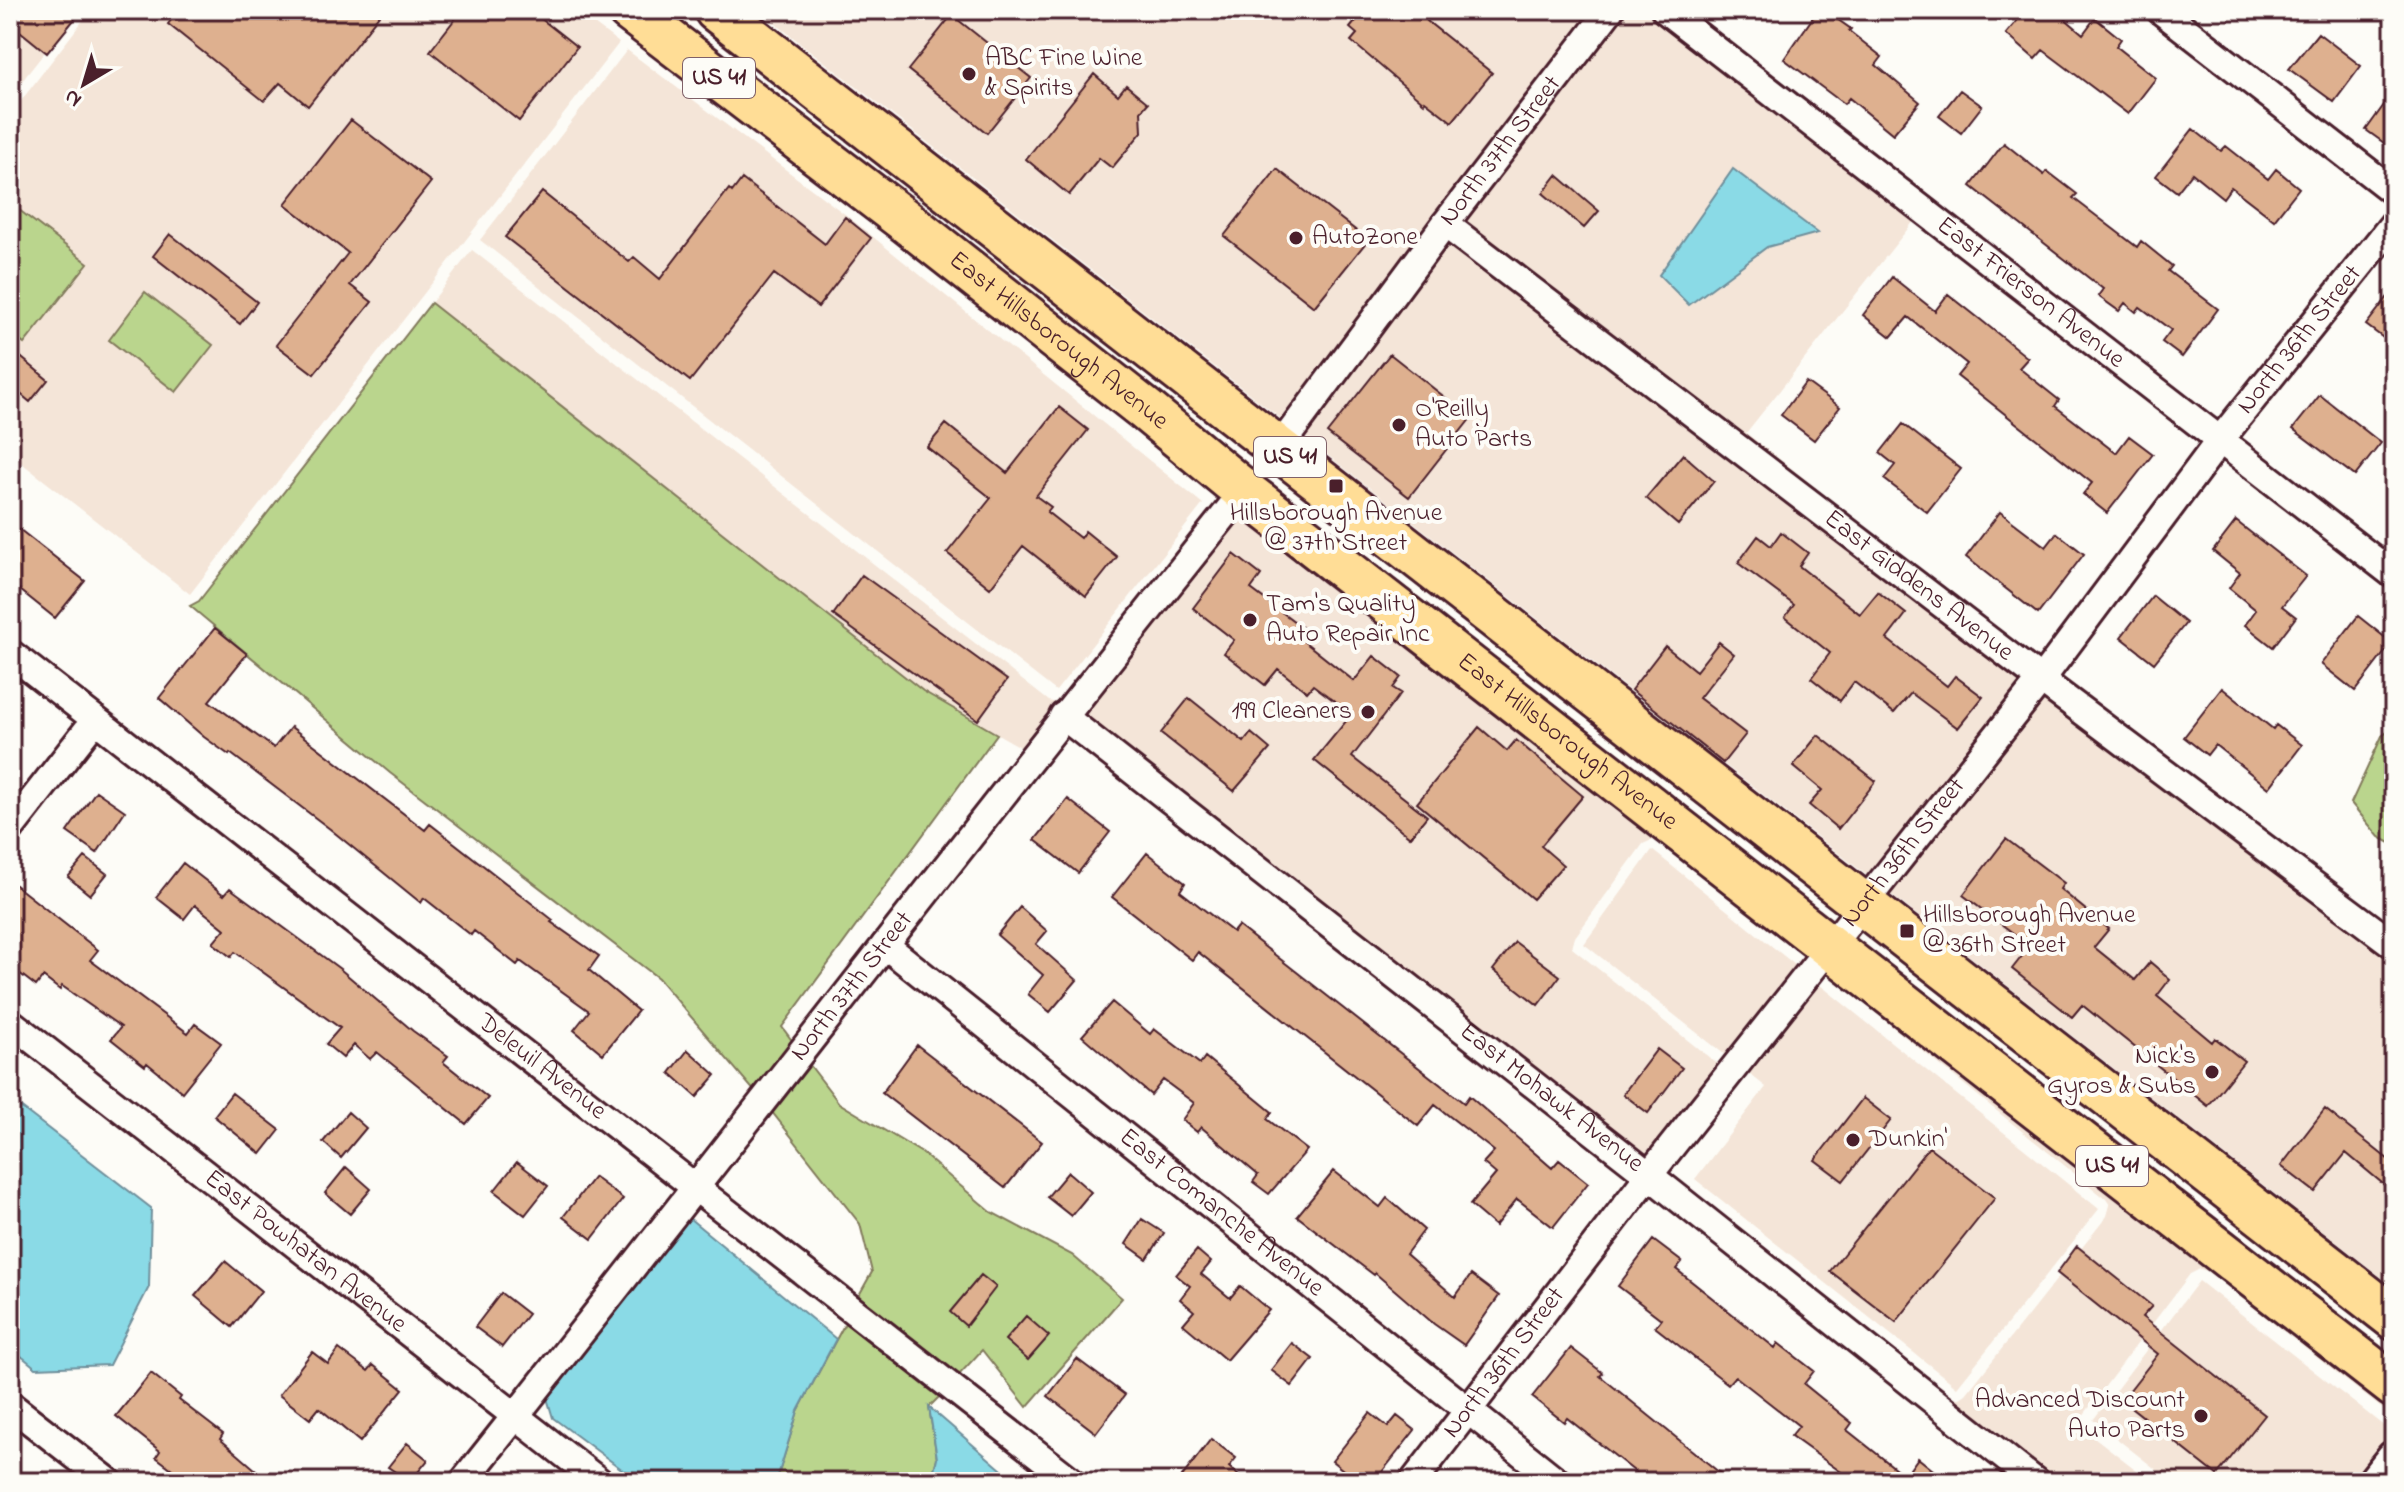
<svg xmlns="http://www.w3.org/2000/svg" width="2404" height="1492" viewBox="0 0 2404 1492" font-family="'Indie Flower',sans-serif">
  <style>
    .built { fill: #f4e5d8; fill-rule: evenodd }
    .green { fill: #bad58d; stroke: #827a5c; stroke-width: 2 }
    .water { fill: #8adae6; stroke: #708f9b; stroke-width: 2 }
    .building { fill: #deb08f; stroke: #4a1f2b; stroke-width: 2 }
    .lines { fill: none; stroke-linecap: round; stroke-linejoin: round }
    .minor-casing { stroke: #4a1f2b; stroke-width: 32 }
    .tertiary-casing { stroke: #4a1f2b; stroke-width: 40 }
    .primary-casing { stroke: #4a1f2b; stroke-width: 48 }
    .minor { stroke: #fdfcf7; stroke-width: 26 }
    .tertiary { stroke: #fdfcf7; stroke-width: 34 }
    .primary { stroke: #ffdd96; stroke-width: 42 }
    .poi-dot { fill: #4a1f2b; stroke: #fdfcf7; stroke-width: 3 }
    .labels { text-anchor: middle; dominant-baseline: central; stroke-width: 8; stroke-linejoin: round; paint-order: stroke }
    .shield { fill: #fdfcf7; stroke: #806168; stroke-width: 2 }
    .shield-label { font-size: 24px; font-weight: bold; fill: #4a1f2b }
    .poi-label { font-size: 26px; fill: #4a1f2b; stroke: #fdfcf7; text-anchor: start }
    .street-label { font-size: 26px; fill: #4a1f2b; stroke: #fdfcf7 }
  </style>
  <rect width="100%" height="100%" fill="#fdfcf7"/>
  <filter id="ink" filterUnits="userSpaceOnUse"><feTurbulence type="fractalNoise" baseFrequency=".0125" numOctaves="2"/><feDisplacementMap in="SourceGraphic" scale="16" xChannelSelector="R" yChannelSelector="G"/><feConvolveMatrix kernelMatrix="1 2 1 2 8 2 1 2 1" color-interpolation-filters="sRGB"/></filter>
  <g filter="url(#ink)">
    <path class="built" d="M10 10H78L15 90 10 86Z
      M91 10H576L619 43 190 594 10 454V101L17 106Z
      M758 10H1594L1426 227 1283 420Z
      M1626 10H1642L1914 221 1746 433 1935 581 1464 220ZM1733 169 1817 234 1767 247Z
      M627 50 846 215 1203 504 1056 691 480 240Z
      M1446 243 2022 683 1869 877 1303 436Z
      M472 250 1049 701 1057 703 1022 748 923 691 431 303Z
      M1239 517 1654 839 1643 844 1575 937 1572 948 1720 1066 1648 1156 1082 713Z
      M2042 699 2394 964V1287L1889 893Z
      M1652 850 2099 1209 1957 1387 1695 1179 1766 1087 1584 944Z
      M1826 973 2394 1413V1418L2207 1271 2200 1269 2190 1274 2082 1417 2081 1424 2085 1430 2152 1482H2059L1954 1398H1960L1966 1394 2107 1216 2110 1205 2106 1199Z
      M2199 1281 2394 1434V1482H2172L2093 1420Z"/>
    <path class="green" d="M10 203 88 263 24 344 10 333Z
      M145 292 213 345 176 392 109 340Z
      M431 303 923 691 997 734 782 1027 793 1042 755 1092 658 978 390 773 190 606 199 601Z
      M2394 727V845L2379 837 2351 803 2382 736Z
      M809 1064 839 1103 922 1153 991 1212 1072 1255 1122 1298 1027 1407 982 1350 959 1375 858 1297 872 1272 860 1224 772 1112Z
      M845 1323 939 1397 929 1407 937 1458 931 1482H776L798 1411Z"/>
    <path class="water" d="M1733 169 1818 233 1767 247 1689 305 1659 275Z
      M10 1099 151 1208 149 1287 109 1365 36 1368 10 1347Z
      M689 1218 836 1339 798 1411 776 1482H639L553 1418 547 1398Z
      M929 1407 1016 1482H931L937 1458Z"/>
    <path class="building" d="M10 10H82L47 53 10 23Z
      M179 10H383L308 106 280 83 264 101 168 24Z
      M462 10H530L577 47 519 121 430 51Z
      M1365 10H1436L1427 21 1492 73 1452 122 1425 101 1424 103 1351 41 1357 34 1350 28Z
      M1818 10H1824L1851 29 1849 31 1882 57 1876 65 1920 102 1893 134 1849 98 1844 104 1784 59Z
      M2002 10H2055L2083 34 2095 18 2121 39 2116 46 2156 78 2128 114 2043 50 2035 59 2006 34 2017 21Z
      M952 15 1031 78 987 133 908 70Z
      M2318 33 2361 66 2334 102 2289 69Z
      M1094 74 1118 95 1126 85 1148 103 1141 111 1142 132 1112 168 1099 158 1069 195 1026 159Z
      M1960 90 1982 106 1961 133 1939 116Z
      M2394 91V150L2366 130Z
      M351 120 431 182 350 285 372 302 314 374 276 345 348 253 285 204Z
      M2193 129 2221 151 2226 146 2268 179 2276 169 2299 188 2274 220 2231 187 2223 198 2192 173 2177 192 2156 176Z
      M2004 143 2044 175 2047 171 2077 194 2073 198 2137 247 2141 241 2172 266 2168 271 2218 309 2182 357 2162 342 2171 330 2140 307 2136 312 2125 303 2119 311 2098 296 2103 289 1971 186Z
      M1277 169 1368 240 1314 307 1224 236Z
      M1557 175 1599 211 1584 228 1543 193Z
      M742 179 825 244 845 217 871 238 818 307 774 274 690 381 505 237 542 192 629 262 634 257 660 279 729 189 732 192Z
      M170 234 257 302 240 324 153 256Z
      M1892 277 1935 311 1948 294 1981 320 2028 358 2019 368 2059 400 2055 406 2116 453 2129 436 2153 454 2107 513 2083 494 2092 483 1957 376 1967 364 1908 317 1891 337 1863 315Z
      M2394 289V346L2366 325Z
      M10 348 48 380 30 402 10 385Z
      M1390 354 1471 418 1409 497 1327 433Z
      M1806 382 1840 407 1814 440 1781 415Z
      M2320 395 2381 443 2355 476 2293 429Z
      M1059 407 1088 430 1036 496 1051 507 1047 512 1080 538 1085 531 1117 557 1086 596 1023 546 990 588 947 553 991 498 927 447 946 424 1007 473Z
      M1903 424 1961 469 1927 512 1884 479 1895 465 1880 453Z
      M1683 454 1714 481 1678 525 1646 498Z
      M2000 512 2046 547 2057 533 2084 554 2038 614 1966 557Z
      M2236 521 2306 576 2282 606 2296 617 2273 647 2245 625 2256 610 2229 588 2240 573 2213 551Z
      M10 522 85 581 55 618 10 582Z
      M1781 532 1808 553 1799 566 1860 614 1878 592 1906 614 1887 639 1947 686 1955 676 1983 697 1958 728 1911 693 1894 713 1854 682 1840 701 1811 678 1830 653 1785 617 1794 605 1738 563 1758 536 1771 546Z
      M1234 554 1261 575 1251 589 1307 631 1301 639 1354 681 1374 656 1401 677 1393 688 1401 693 1352 757 1427 816 1410 837 1314 760 1352 714 1313 685 1307 692 1278 669 1265 685 1224 653 1234 640 1193 608Z
      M862 575 1007 680 978 720 833 615Z
      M2153 596 2186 623 2154 663 2121 637Z
      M2358 616 2392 643 2355 691 2321 664Z
      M215 628 247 654 209 701 274 748 291 727 425 830 430 824 553 920 551 922 599 956 589 970 638 1011 603 1054 574 1030 589 1011 520 961 517 965 474 931 471 935 424 898 421 903 330 829 230 753 229 755 204 737 159 698Z
      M1719 642 1734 654 1699 698 1746 734 1723 763 1631 690 1665 646 1696 671Z
      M2222 688 2273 729 2276 725 2302 745 2269 788 2215 745 2207 755 2184 737Z
      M1189 698 1244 742 1251 733 1270 749 1234 791 1161 733Z
      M1479 727 1507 751 1516 740 1583 796 1541 846 1563 865 1533 899 1417 803Z
      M1818 735 1876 781 1838 829 1809 805 1822 790 1793 766Z
      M96 791 125 811 97 853 67 832Z
      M1068 799 1110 832 1078 873 1035 840Z
      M2006 839 2064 883 2060 889 2109 929 2094 947 2135 980 2150 962 2170 979 2157 996 2212 1042 2215 1038 2244 1061 2208 1106 2082 1005 2072 1017 2012 969 2030 946 1963 895Z
      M1147 853 1185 883 1180 891 1233 932 1238 926 1464 1103 1469 1096 1552 1168 1559 1160 1588 1183 1553 1227 1517 1199 1495 1226 1470 1205 1496 1174 1483 1163 1494 1151 1435 1105 1418 1126 1198 952 1192 960 1112 897Z
      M85 857 107 874 90 895 68 877Z
      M183 863 224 895 230 888 340 969 413 1031 448 1056 443 1062 488 1098 466 1124 377 1052 370 1059 354 1045 343 1058 326 1044 340 1028 235 952 231 957 213 943 225 929 195 905 184 919 156 897Z
      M10 881 98 950 90 960 188 1033 195 1024 221 1043 182 1092 147 1063 145 1066 111 1039 121 1027 62 986 60 990 43 977 36 986 10 966Z
      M1020 907 1047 931 1036 944 1077 980 1050 1012 1028 994 1043 975 997 935Z
      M1515 942 1560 976 1538 1005 1493 970Z
      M1112 1002 1150 1034 1154 1029 1200 1064 1205 1057 1272 1112 1267 1119 1307 1150 1269 1194 1253 1182 1258 1175 1201 1127 1197 1132 1182 1120 1194 1103 1163 1080 1151 1095 1082 1036Z
      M917 1045 1042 1142 1005 1188 882 1093Z
      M1657 1049 1682 1068 1648 1113 1623 1094Z
      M688 1050 716 1075 697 1097 670 1073Z
      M232 1093 280 1130 261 1154 214 1116Z
      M1863 1098 1891 1120 1843 1181 1815 1160Z
      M2325 1109 2394 1164V1193L2346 1153 2315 1192 2281 1166Z
      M348 1112 366 1128 341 1158 323 1142Z
      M1929 1147 1995 1198 1896 1322 1830 1271Z
      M517 1162 548 1186 525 1215 494 1191Z
      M346 1167 371 1189 350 1214 325 1193Z
      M1334 1171 1380 1207 1387 1198 1424 1230 1406 1254 1455 1297 1471 1275 1499 1296 1464 1345 1434 1324 1375 1273 1374 1275 1297 1216Z
      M1068 1172 1091 1192 1071 1216 1047 1197Z
      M594 1177 623 1199 592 1239 563 1217Z
      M1142 1219 1164 1233 1147 1259 1126 1244Z
      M1653 1240 1682 1262 1676 1269 1775 1348 1778 1343 1814 1371 1804 1384 1852 1423 1847 1430 1905 1476 1918 1458 1948 1482H1855L1791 1436 1799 1426 1735 1376 1728 1384 1655 1327 1661 1319 1618 1286Z
      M2077 1246 2152 1306 2142 1317 2265 1415 2217 1475 2122 1400 2158 1354 2057 1273Z
      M1197 1250 1211 1262 1201 1274 1230 1298 1240 1286 1269 1310 1226 1360 1183 1324 1194 1311 1180 1299 1190 1286 1176 1275Z
      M225 1261 261 1291 232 1327 195 1296Z
      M981 1275 996 1287 966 1326 950 1312Z
      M501 1293 528 1314 502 1347 475 1327Z
      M1026 1316 1049 1336 1028 1360 1005 1340Z
      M1292 1343 1313 1359 1292 1386 1271 1370Z
      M1571 1348 1603 1373 1600 1376 1731 1482H1648L1567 1418 1564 1422 1532 1397Z
      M339 1349 368 1371 373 1365 403 1389 360 1442 319 1408 310 1419 279 1395 312 1352 328 1364Z
      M1077 1359 1125 1395 1096 1433 1048 1396Z
      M151 1373 181 1397 179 1400 223 1434 220 1439 270 1482H207L195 1472 188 1481 156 1457 160 1451 116 1416Z
      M1370 1413 1388 1427 1397 1416 1415 1430 1374 1482H1358L1332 1461Z
      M1211 1439 1236 1458 1229 1467 1246 1482H1178Z
      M407 1443 428 1460 410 1482 388 1467Z"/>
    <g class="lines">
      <g class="minor-casing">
        <g id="minor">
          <path id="s1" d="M1665 10 2394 575"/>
          <path d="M2160 10 2394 192"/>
          <path id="s2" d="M1445 224 2041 680 2394 945"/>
          <path id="s3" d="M1278 449 1445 224 1610 10"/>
          <path id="s4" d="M10 653 1073 1482"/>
          <path id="s5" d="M1063 716 1649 1175 2036 1482"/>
          <path d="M10 829 95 720"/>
          <path id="s6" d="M885 945 1558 1482"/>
          <path id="s7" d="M10 1022 600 1482"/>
          <path d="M10 1405 109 1482"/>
          <path id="s8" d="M463 1482C725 1153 980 819 1244 491"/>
          <path id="s9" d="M1413 1482 1649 1175 2041 680 2220 440 2394 223"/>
        </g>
      </g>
      <g class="tertiary-casing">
        <path id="tertiary" d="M2375 1482 2394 1458"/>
      </g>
      <g class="primary-casing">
        <g id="primary">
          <path id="s10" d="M629 10 903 219 1147 411 1244 491 2394 1386"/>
          <path d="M716 10 2394 1318"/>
        </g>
      </g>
      <use href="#minor" class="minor"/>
      <use href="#tertiary" class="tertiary"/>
      <use href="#primary" class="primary"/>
    </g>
  </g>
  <g class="poi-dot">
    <circle cx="969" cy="74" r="8"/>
    <circle cx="1296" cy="238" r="8"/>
    <circle cx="1399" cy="425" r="8"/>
    <rect x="1328" y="478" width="16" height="16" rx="4"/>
    <circle cx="1250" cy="620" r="8"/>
    <circle cx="1368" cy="712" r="8"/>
    <rect x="1899" y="923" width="16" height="16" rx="4"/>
    <circle cx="2212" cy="1072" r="8"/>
    <circle cx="1853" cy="1140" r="8"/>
    <circle cx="2201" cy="1416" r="8"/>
  </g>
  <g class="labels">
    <g class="shield">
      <rect x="683" y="58" width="72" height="40" rx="6"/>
      <rect x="1254" y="437" width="72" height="40" rx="6"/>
      <rect x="2076" y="1146" width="72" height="40" rx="6"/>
    </g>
    <g class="shield-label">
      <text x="719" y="78">US 41</text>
      <text x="1290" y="457">US 41</text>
      <text x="2112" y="1166">US 41</text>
    </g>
    <g class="poi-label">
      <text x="985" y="59">ABC Fine Wine<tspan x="985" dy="30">&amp; Spirits</tspan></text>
      <text x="1312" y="238">AutoZone</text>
      <text x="1415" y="410">O'Reilly<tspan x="1415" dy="30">Auto Parts</tspan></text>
      <text x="1336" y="514" text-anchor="middle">Hillsborough Avenue<tspan x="1336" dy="30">@ 37th Street</tspan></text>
      <text x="1266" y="605">Tam's Quality<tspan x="1266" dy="30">Auto Repair Inc</tspan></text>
      <text x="1352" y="712" text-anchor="end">199 Cleaners</text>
      <text x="1923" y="916">Hillsborough Avenue<tspan x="1923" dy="30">@ 36th Street</tspan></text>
      <text x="2196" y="1057" text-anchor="end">Nick's<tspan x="2196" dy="30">Gyros &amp; Subs</tspan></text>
      <text x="1869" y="1140">Dunkin'</text>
      <text x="2185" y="1401" text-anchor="end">Advanced Discount<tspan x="2185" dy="30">Auto Parts</tspan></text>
    </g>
    <g class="street-label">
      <text stroke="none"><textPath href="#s3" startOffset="372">North 37th Street</textPath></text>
      <text stroke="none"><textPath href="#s1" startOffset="462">East Frierson Avenue</textPath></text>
      <text stroke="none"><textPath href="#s9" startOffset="1446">North 36th Street</textPath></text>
      <text stroke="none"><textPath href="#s10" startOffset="542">East Hillsborough Avenue</textPath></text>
      <text stroke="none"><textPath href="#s2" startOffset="596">East Giddens Avenue</textPath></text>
      <text stroke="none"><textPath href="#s10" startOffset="1190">East Hillsborough Avenue</textPath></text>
      <text stroke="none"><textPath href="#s9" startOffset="798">North 36th Street</textPath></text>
      <text stroke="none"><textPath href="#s8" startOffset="630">North 37th Street</textPath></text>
      <text stroke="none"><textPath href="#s4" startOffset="674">Deleuil Avenue</textPath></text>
      <text stroke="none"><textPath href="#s5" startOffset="620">East Mohawk Avenue</textPath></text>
      <text stroke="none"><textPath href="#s6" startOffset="430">East Comanche Avenue</textPath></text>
      <text stroke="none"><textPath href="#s7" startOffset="374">East Powhatan Avenue</textPath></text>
      <text stroke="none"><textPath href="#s9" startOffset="150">North 36th Street</textPath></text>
    </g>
  </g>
  <rect width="2404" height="1492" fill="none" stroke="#fdfcf7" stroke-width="40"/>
  <rect x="20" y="20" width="2364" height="1452" fill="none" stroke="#4a1f2b" stroke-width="3" filter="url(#ink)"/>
  <g transform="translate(84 84) rotate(218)" stroke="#fdfcf7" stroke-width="6" paint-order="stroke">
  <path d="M0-6L14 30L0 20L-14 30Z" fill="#4a1f2b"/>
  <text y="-12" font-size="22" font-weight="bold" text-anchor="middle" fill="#4a1f2b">N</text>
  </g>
</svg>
